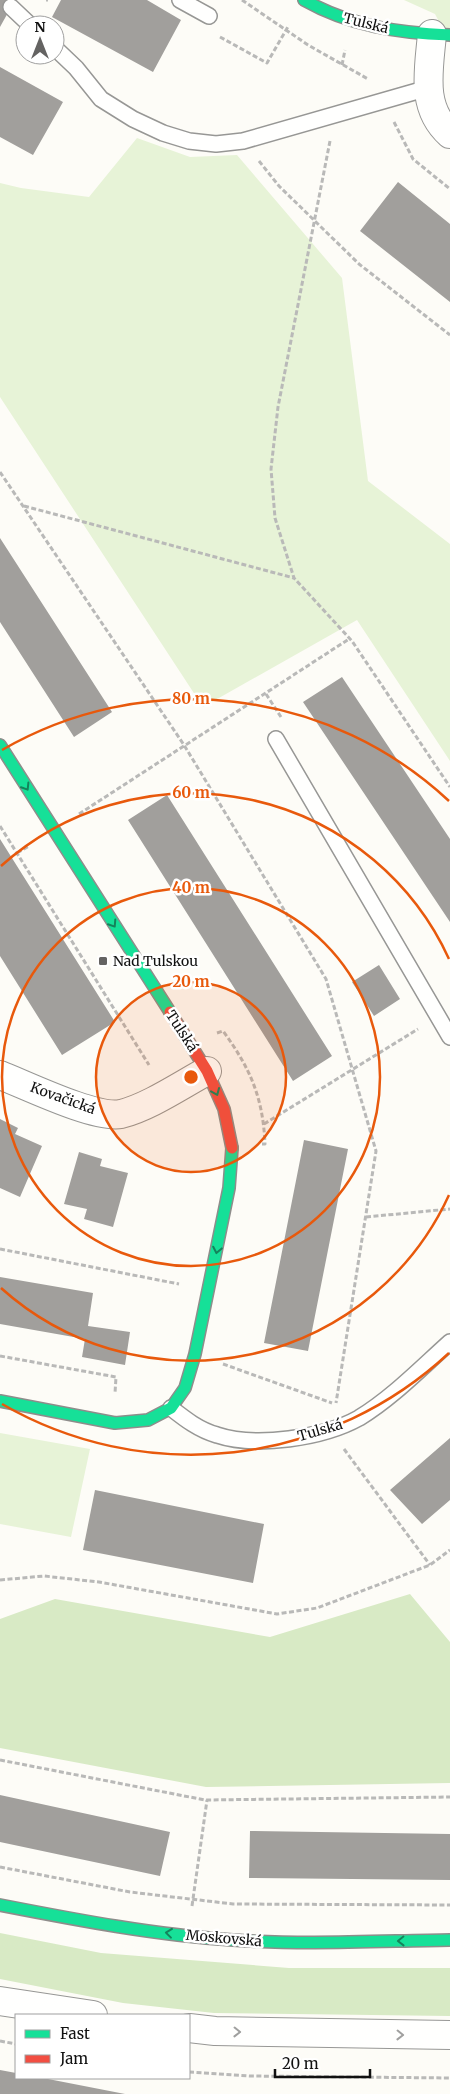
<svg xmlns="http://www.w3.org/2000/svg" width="450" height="2094" viewBox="0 0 450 2094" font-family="Merriweather,serif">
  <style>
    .green { fill: #e7f3d7 }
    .forest { fill: #d8eac5 }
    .building { fill: #a19f9c }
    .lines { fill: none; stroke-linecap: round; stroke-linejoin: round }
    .lane-casing { stroke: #979795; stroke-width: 18 }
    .street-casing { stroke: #979795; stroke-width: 30 }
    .fast-casing { stroke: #8e8d8b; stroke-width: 14 }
    .jam-casing { stroke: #8e8d8b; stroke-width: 14 }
    .path { stroke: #b9b9b8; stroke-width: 3; stroke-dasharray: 5 2.5; stroke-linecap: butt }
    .lane { stroke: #fffffe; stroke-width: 15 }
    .street { stroke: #fffffe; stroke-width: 28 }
    .fast { stroke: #16e098; stroke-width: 11 }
    .jam { stroke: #f24e42; stroke-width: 11 }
    .oneway { stroke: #14835b }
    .oneway2 { stroke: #a0a09f }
    .ring { fill: none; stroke: #e8590c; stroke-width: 2.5 }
    .poi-dot { fill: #646362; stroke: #fff; stroke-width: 2 }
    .labels { text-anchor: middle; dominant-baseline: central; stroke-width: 5; stroke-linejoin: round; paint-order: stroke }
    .street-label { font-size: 14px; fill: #111; stroke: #fff }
    .poi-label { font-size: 14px; fill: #111; stroke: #fff; text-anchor: start }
    .centre { fill: #e8590c; stroke: #fff; stroke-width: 2.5 }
    .ring-label { font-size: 15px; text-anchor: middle; font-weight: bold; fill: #e8590c; stroke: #fff; stroke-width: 5; stroke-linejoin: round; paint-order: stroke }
  </style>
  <rect width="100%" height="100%" fill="#fdfcf7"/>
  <path class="green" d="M404 0H450V43L435 14Z
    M137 138 190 157 237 155 342 278 368 481 450 544V761L357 620 203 707 0 397V183L21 188 89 197Z
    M0 1433 90 1449 71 1537 0 1524Z"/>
  <path class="forest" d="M410 1594 450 1642V1783L206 1787 0 1748V1619L55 1599 270 1637Z
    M0 1933 101 1953 289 1968H450V2016L214 2013 123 2003 0 1979Z"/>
  <path class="building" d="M0 0H15L0 27Z
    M61 0H147L181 20 153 72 52 17Z
    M0 67 63 102 33 155 0 137Z
    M398 182 450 224V302L360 231Z
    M0 538 112 712 74 737 0 622Z
    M342 677 450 839V922L303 702Z
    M167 795 332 1056 293 1081 128 820Z
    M0 839 115 1022 62 1055 0 956Z
    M379 965 400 999 374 1016 352 982Z
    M0 1119 18 1128 15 1134 42 1146 20 1197 0 1188Z
    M304 1140 348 1149 308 1351 264 1343Z
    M79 1152 102 1159 100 1166 128 1173 113 1227 84 1219 87 1209 64 1204Z
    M0 1277 93 1293 88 1326 130 1332 125 1365 82 1357 85 1339 0 1324Z
    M450 1438V1500L422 1524 390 1490Z
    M95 1490 264 1524 253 1583 83 1550Z
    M0 1795 170 1832 160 1876 0 1842Z
    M250 1831 450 1834V1880L249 1878Z
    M0 2070 16 2073V2078H43L125 2094H0Z"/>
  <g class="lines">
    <g class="lane-casing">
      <path id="lane" d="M180 0 209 16
        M11 7 30 25
        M55 48 76 68 101 99 133 119 163 133 189 141 216 144 243 141 428 88
        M276 739 450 1037
        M171 1408C185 1419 199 1430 217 1435 256 1448 323 1438 359 1418 392 1398 421 1368 450 1342"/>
    </g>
    <g class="street-casing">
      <path id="street" d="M432 34C429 70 420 107 450 134
        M0 1075C26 1085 95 1119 121 1114 149 1107 181 1085 207 1071
        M0 2001 93 2015
        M189 2028 215 2031 450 2035"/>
    </g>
    <g class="fast-casing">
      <path id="fast" d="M304 0C350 26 398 33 450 35
        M0 745 170 1012
        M0 1401 115 1423 148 1420 171 1408 185 1388 195 1354 229 1188 232 1148
        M0 1905C77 1920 155 1935 233 1940 305 1945 378 1941 450 1940"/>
    </g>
    <g class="jam-casing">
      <path id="jam" d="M170 1012 207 1071 224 1109 232 1148"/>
    </g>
    <path class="path" d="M46 0H48
      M242 0 308 45 368 79
      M220 37 267 63 289 25
      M342 65 345 50
      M394 122 413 159 450 189
      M330 141 278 407 271 469 275 518 294 578 352 641 450 787
      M259 161 279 186 359 264 450 335
      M0 472 184 745 326 979 376 1151 336 1403
      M24 506 294 578
      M266 694 281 717
      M79 814 349 639
      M0 826 149 1065
      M17 853 29 846
      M217 1033 223 1031C250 1068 263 1097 265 1144H262
      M264 1124 418 1029
      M366 1217 450 1209
      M0 1249 179 1284
      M0 1356 116 1377 115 1393
      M223 1364 332 1403
      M344 1449 430 1565
      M0 1580 44 1576 99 1582 277 1614 317 1608 430 1565 450 1550
      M0 1760 205 1800 450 1797
      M0 1867 130 1892 233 1904 450 1905
      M192 1906 207 1800
      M0 2041 16 2044
      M189 2072 250 2076 450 2078"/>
    <use href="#lane" class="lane"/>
    <use href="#street" class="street"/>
    <use href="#fast" class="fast"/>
    <use href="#jam" class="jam"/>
  </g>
  <defs><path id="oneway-chevron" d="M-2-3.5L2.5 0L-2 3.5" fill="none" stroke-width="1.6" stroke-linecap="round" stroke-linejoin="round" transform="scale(1.25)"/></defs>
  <g class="oneway">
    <use href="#oneway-chevron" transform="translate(26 787) rotate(58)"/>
    <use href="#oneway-chevron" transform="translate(113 924) rotate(57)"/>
    <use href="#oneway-chevron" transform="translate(216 1092) rotate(67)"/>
    <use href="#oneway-chevron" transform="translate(217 1250) rotate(101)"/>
    <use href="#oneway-chevron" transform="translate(169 1933) rotate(-173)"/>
    <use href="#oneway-chevron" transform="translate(401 1941) rotate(179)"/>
  </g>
  <g class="oneway2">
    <use href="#oneway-chevron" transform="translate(237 2032) rotate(1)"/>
    <use href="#oneway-chevron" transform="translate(400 2035) rotate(1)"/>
  </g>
  <circle cx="191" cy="1077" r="95" fill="#e8590c" fill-opacity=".12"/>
  <g class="ring">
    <circle cx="191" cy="1077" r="95"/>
    <circle cx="191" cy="1077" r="189"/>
    <path d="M449 1195A284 284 0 0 1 1 1288M1 866A284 284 0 0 1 449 959"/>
    <path d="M449 1353A378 378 0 0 1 2 1404M2 750A378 378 0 0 1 449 801"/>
  </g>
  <rect class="poi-dot" x="98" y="956" width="10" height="10" rx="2.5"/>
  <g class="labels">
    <g class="street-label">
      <text transform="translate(366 23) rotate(14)">Tulská</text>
      <text transform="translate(182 1031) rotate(57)">Tulská</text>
      <text transform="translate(63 1098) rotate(20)">Kovačická</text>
      <text transform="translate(320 1430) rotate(-16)">Tulská</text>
      <text transform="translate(224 1938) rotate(5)">Moskovská</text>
    </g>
    <g class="poi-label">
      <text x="113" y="961">Nad Tulskou</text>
    </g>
  </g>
  <circle cx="191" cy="1077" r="8" class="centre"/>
  <g class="ring-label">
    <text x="191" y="704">80 m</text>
    <text x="191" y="798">60 m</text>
    <text x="191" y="893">40 m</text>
    <text x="191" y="987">20 m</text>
  </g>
  <rect x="15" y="2014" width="175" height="65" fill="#ffffff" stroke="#a0a0a0"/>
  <rect x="25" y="2030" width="25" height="8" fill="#16e098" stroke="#a0a0a0"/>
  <text x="60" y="2039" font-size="15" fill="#111111">Fast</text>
  <rect x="25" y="2055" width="25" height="8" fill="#f24e42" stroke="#a0a0a0"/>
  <text x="60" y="2064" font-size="15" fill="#111111">Jam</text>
  <g transform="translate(40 40)"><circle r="24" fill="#ffffff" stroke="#a0a0a0"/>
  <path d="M0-4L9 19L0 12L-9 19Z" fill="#646362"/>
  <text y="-8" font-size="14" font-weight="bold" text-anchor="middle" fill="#111111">N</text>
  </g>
  <path d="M275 2069v8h95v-8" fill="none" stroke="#111111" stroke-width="2.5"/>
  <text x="282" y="2069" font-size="15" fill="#111111" stroke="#ffffff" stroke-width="4" paint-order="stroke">20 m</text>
</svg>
